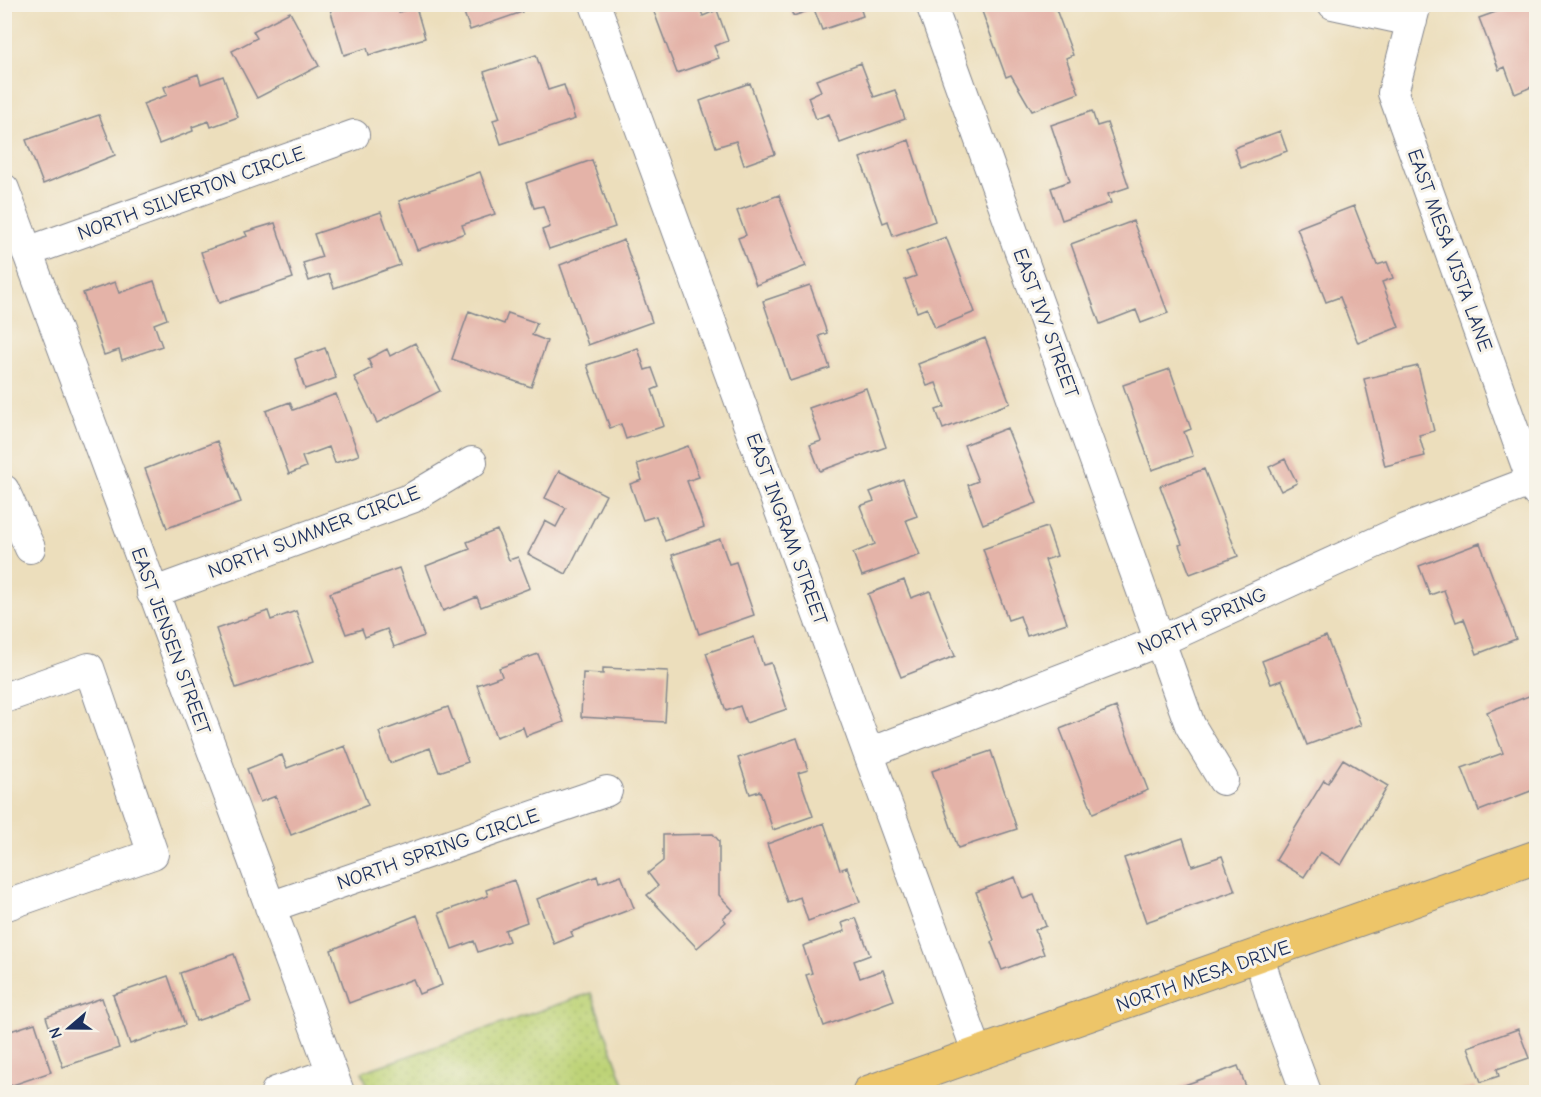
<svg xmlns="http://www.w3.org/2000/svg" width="1541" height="1097" viewBox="0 0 1541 1097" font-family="'Comic Neue',sans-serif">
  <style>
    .park { fill: url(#park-dots); stroke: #6c816a; stroke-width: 1.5 }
    .building { fill: #e4b3a8 }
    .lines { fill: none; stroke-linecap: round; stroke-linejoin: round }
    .minor-casing { stroke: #84868d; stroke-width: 32 }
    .major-casing { stroke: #84868d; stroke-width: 35 }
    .minor { stroke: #fff; stroke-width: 30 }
    .major { stroke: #edc569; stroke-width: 33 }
    .labels { text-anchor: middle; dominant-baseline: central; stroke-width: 6; stroke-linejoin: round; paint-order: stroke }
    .street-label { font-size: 20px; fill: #1b2f5e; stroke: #f7f3e8 }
  </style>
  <defs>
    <pattern id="park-dots" width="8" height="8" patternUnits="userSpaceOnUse" patternTransform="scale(1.5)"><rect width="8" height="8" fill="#bdd377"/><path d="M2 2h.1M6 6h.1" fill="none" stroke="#a2b569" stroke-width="1.8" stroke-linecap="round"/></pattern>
  </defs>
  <rect width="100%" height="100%" fill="#f7f3e8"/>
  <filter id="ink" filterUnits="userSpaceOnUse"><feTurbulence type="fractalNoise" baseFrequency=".0167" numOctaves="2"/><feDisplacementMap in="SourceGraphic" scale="12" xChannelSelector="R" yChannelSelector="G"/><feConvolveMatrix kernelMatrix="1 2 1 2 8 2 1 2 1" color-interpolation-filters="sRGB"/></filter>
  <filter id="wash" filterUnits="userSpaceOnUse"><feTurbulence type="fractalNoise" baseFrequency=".008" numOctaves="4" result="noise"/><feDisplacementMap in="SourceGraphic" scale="24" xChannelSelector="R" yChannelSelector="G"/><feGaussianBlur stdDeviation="1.35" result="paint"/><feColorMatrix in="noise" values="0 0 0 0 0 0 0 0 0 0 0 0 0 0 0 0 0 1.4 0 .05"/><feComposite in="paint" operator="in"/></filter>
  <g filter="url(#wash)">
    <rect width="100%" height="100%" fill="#ecdebc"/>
    <path class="park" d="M591 993 627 1092H370L362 1072Z"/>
    <g id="blocks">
      <path class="building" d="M4 4 22 5 6 11 10 24 4 26Z
        M344 4H397L399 12 416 7 425 38 369 55 367 48 344 55 330 9Z
        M461 4H519L522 12 470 30Z
        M651 4H698L703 16 717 10 728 41 714 46 719 58 677 73Z
        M789 4H859L863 16 822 30 814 9 793 16Z
        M1054 4 1073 55 1066 58 1079 93 1032 111 1011 75 1006 77 980 6Z
        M1515 5H1536V85L1515 94 1505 67 1499 70 1479 18Z
        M290 12 319 66 257 98 232 51 257 38 253 31Z
        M536 55 548 90 564 85 575 119 501 144 493 120 500 118 484 72Z
        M861 63 874 97 895 90 905 119 840 143 829 114 816 119 808 97 821 91 816 80Z
        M198 74 201 84 223 76 238 117 211 127 209 121 192 127 193 131 159 144 143 104 167 95 164 87Z
        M750 83 775 154 744 165 736 141 716 147 700 101Z
        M1092 111 1097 126 1107 123 1129 187 1108 194 1111 203 1062 220 1051 188 1070 181 1051 125Z
        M99 115 115 155 43 184 26 140Z
        M1280 131 1287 151 1241 168 1234 148Z
        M909 140 935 221 893 236 888 221 883 223 860 158Z
        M592 160 615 227 549 249 542 230 550 227 543 206 534 208 526 183Z
        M480 172 495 214 462 225 465 233 417 250 399 201Z
        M779 195 806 266 756 285 738 238 746 235 737 211Z
        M1354 206 1377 265 1387 262 1393 278 1382 282 1399 327 1358 343 1340 297 1326 302 1297 228Z
        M381 212 400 265 334 288 329 274 309 281 303 263 322 257 314 234Z
        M1133 221 1168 313 1141 323 1136 310 1100 324 1071 244Z
        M275 223 293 278 219 303 201 252 247 236 245 232Z
        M946 237 975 312 935 328 927 308 917 312 905 280 916 276 906 252Z
        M624 240 652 322 588 345 560 265Z
        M154 281 167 319 154 324 162 346 122 360 119 350 104 355 83 293 115 282 119 293Z
        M810 285 827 333 819 336 830 368 790 381 763 301Z
        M469 311 504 324 508 313 537 323 532 335 547 341 531 387 452 359Z
        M985 338 1010 403 943 429 936 410 945 407 936 383 927 386 918 364Z
        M415 343 440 391 377 423 354 377 372 368 368 359 387 349 390 356Z
        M325 348 336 378 305 389 295 359Z
        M638 348 645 370 652 368 659 387 652 390 664 426 626 439 621 424 610 428 587 365Z
        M1418 366 1434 431 1419 435 1425 456 1385 466 1364 379Z
        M1170 369 1191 429 1184 432 1193 456 1152 470 1123 385Z
        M866 388 886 447 820 471 810 445 821 441 809 408Z
        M336 394 359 455 335 463 329 447 302 457 306 467 289 474 266 411 290 402 293 410Z
        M1007 428 1037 503 983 524 968 485 978 481 964 445Z
        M217 441 241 502 167 528 145 469Z
        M688 446 699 477 687 481 704 527 665 541 656 516 643 520 630 484 642 480 637 464Z
        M1285 459 1297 483 1281 491 1269 467Z
        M1204 469 1238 556 1190 574 1179 545 1182 544 1160 486Z
        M559 471 606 495 566 574 528 554 545 521 556 527 566 508 545 498Z
        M903 479 917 516 906 520 920 555 862 576 853 553 875 544 860 506 874 501 870 492Z
        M1047 527 1057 556 1045 560 1067 623 1027 636 1020 616 1008 620 983 549Z
        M497 530 509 560 518 557 530 588 481 607 477 597 443 611 426 566 470 549 467 542Z
        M720 539 729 564 736 562 754 615 699 634 672 555Z
        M1480 543 1516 639 1477 654 1464 619 1456 622 1444 590 1430 595 1419 566Z
        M399 568 424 636 394 647 387 629 365 637 362 629 346 634 330 593Z
        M904 580 911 598 930 591 955 656 901 677 868 594Z
        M268 611 271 620 296 611 314 661 236 688 216 629Z
        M1326 636 1361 725 1307 745 1282 680 1271 684 1262 661Z
        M754 637 763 665 771 663 787 709 746 723 740 706 726 711 706 653Z
        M538 654 564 722 526 736 523 727 496 737 477 685 502 676 499 668Z
        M603 668 668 671 665 722 581 717 583 673 603 674Z
        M1534 694 1536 701V789L1479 811 1462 768 1503 753 1487 712Z
        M448 707 468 762 439 772 430 748 390 763 379 732Z
        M1116 707 1148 790 1093 813 1060 729Z
        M797 738 808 770 798 773 813 816 773 830 760 791 750 794 738 758Z
        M345 746 368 805 291 835 276 796 260 802 247 769 282 755 287 768Z
        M991 751 1017 829 958 848 932 771Z
        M1343 759 1388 786 1341 865 1320 852 1304 877 1276 860 1324 780 1328 783Z
        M824 823 840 870 847 867 860 902 808 921 800 897 787 902 767 844Z
        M713 834 719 841V895L733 910 723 918 726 922 697 948 647 895 658 886 648 873 663 861V835Z
        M1183 838 1192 866 1222 856 1235 891 1146 922 1124 858Z
        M621 875 634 908 571 932 573 936 554 944 537 899 597 876 599 883Z
        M1015 877 1023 899 1034 895 1046 926 1035 930 1044 954 1002 970 991 942 994 940 976 892Z
        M514 880 527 922 505 930 509 941 478 952 474 941 452 949 439 913 488 896 486 890Z
        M417 915 442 985 419 994 413 979 349 1003 331 950Z
        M856 918 870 955 854 961 860 978 883 970 894 1000 824 1026 806 975 812 973 803 946 845 931 842 923Z
        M234 954 251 1002 196 1021 180 973Z
        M168 976 185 1025 130 1044 113 995Z
        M102 998 119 1048 63 1067 46 1017Z
        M35 1023 51 1072 4 1088V1033Z
        M1518 1029 1529 1058 1497 1069 1499 1076 1481 1082 1468 1047Z
        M1238 1066 1248 1092H1181L1179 1087Z
        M1474 1086 1476 1092H1457Z"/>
    </g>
  </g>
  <g filter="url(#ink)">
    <use href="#blocks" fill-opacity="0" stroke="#84868d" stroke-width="1.5"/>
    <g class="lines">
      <g class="minor-casing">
        <path id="minor" d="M595 4 978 1054
          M931 4 1190 725 1223 780
          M1333 4 1412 21
          M1416 4 1393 93 1536 492
          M4 189 339 1092
          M27 252 354 135
          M4 490 30 548
          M152 593 412 498 472 462
          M4 698 89 668 153 854 4 906
          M869 753 1160 641 1403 530 1532 481
          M270 907 607 791
          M1259 957 1274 1006 1306 1092
          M276 1092 332 1073"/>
      </g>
      <g class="major-casing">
        <path id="major" d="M869 1092 1536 857"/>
      </g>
      <use href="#minor" class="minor"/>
      <use href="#major" class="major"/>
    </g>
  </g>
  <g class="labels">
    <g class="street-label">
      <text transform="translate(191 193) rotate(-20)">NORTH SILVERTON CIRCLE</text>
      <text transform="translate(1450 250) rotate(70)">EAST MESA VISTA LANE</text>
      <text transform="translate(1046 323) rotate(70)">EAST IVY STREET</text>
      <text transform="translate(787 529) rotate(70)">EAST INGRAM STREET</text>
      <text transform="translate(314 532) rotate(-21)">NORTH SUMMER CIRCLE</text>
      <text transform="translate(1202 621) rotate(-24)">NORTH SPRING</text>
      <text transform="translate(171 641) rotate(70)">EAST JENSEN STREET</text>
      <text transform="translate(438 849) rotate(-19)">NORTH SPRING CIRCLE</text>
      <text transform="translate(1203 976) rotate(-19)">NORTH MESA DRIVE</text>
    </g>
  </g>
  <rect width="1541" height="1097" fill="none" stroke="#f7f3e8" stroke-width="24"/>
  <g transform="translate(69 1028) rotate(250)" stroke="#f7f3e8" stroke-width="4.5" paint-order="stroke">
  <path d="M0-4.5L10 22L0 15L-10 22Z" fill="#1b2f5e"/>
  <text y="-9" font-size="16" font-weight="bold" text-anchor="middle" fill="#1b2f5e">N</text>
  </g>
</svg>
